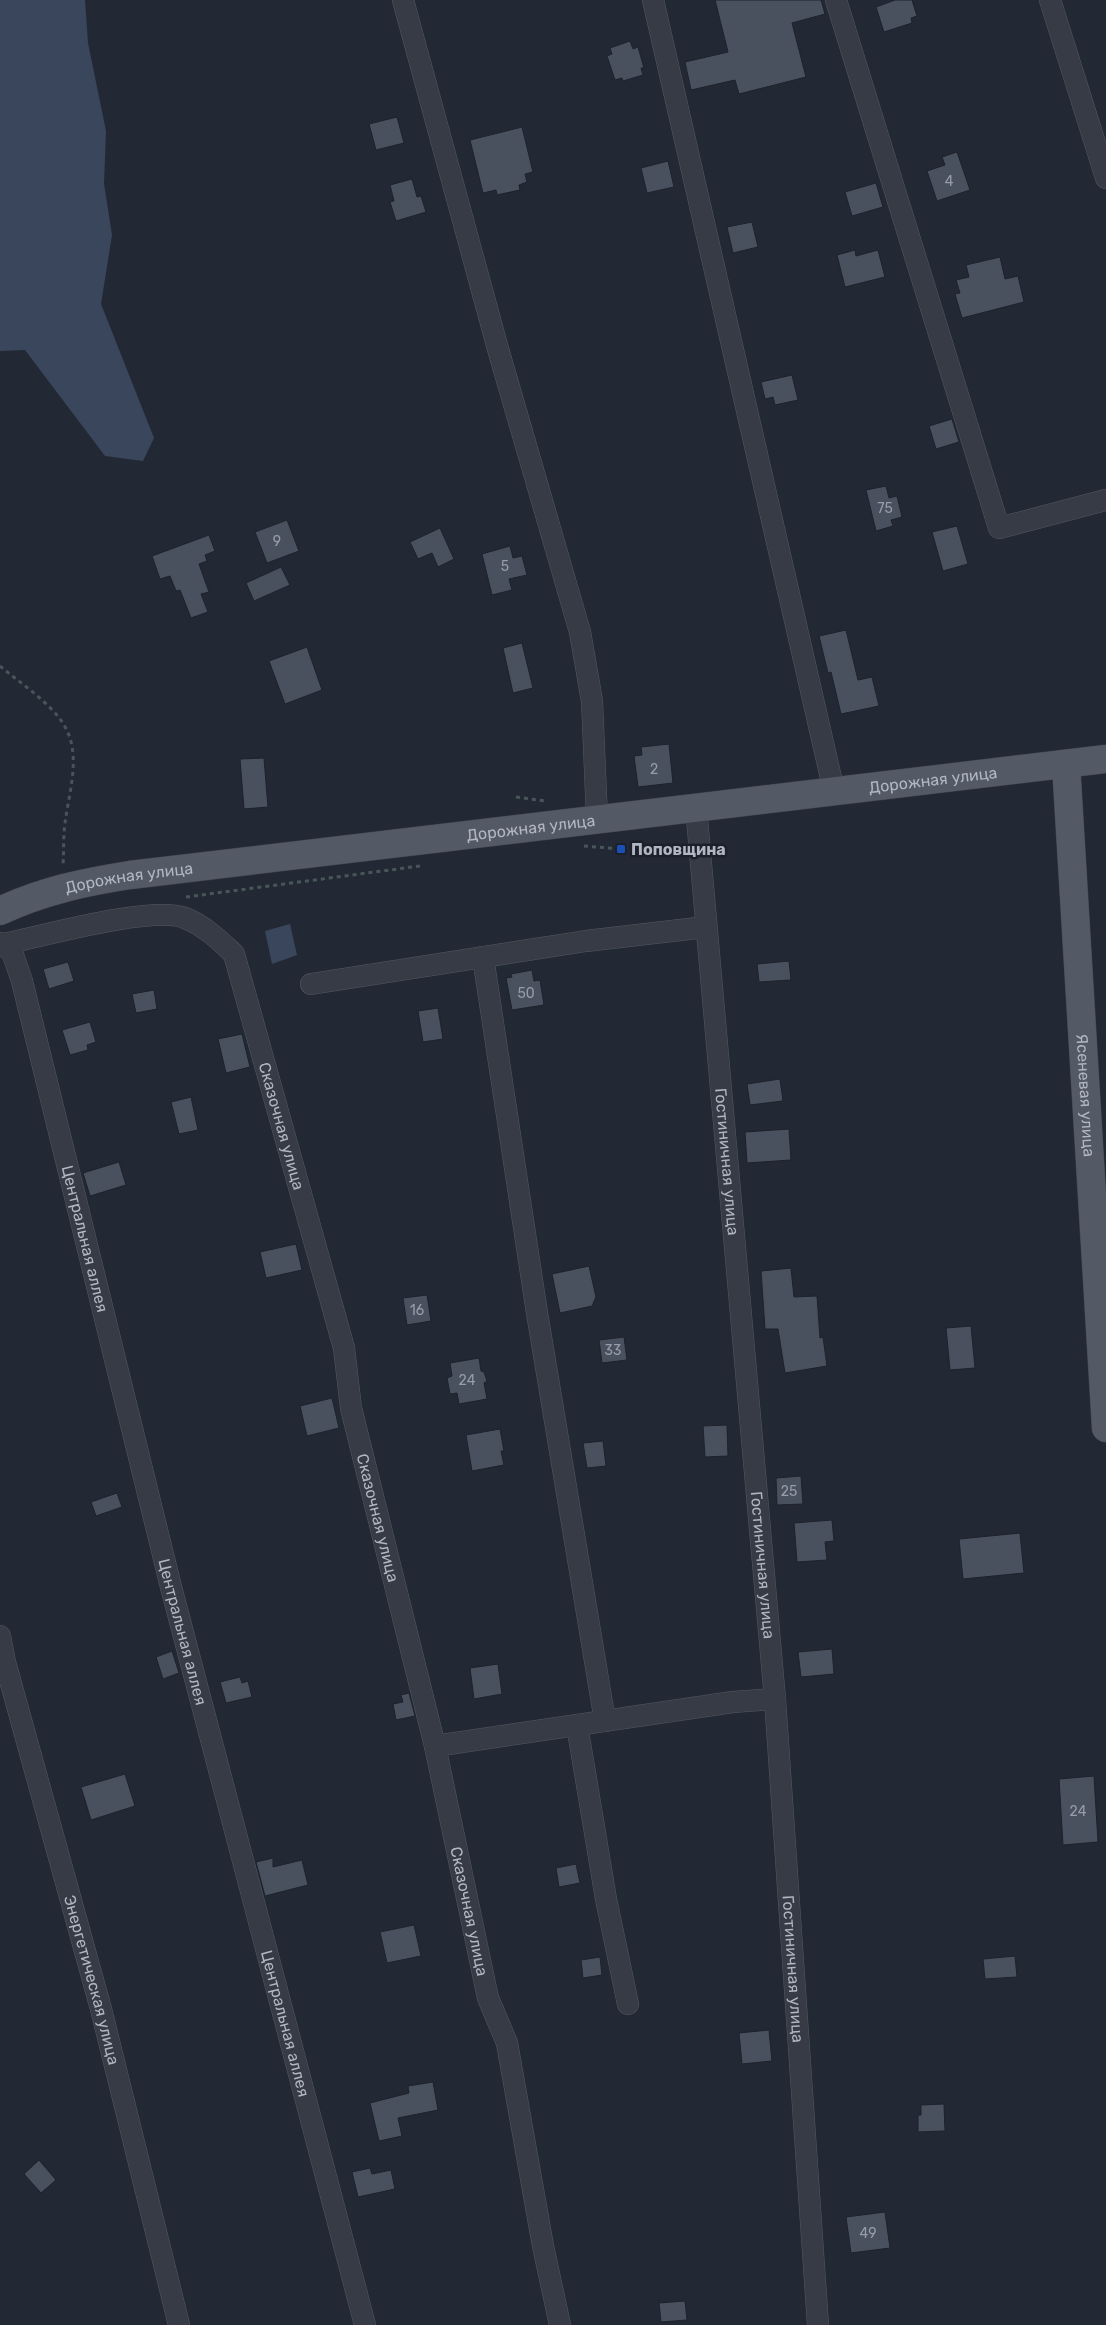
<svg xmlns="http://www.w3.org/2000/svg" width="1106" height="2325" viewBox="0 0 1106 2325" font-family="Rubik,sans-serif">
  <style>
    .water { fill: #3a465c }
    .building { fill: #49505e; stroke: #1d222c }
    .lines { fill: none; stroke-linecap: round; stroke-linejoin: round }
    .minor-casing { stroke: #535963; stroke-width: 22 }
    .major-casing { stroke: #3f444f; stroke-width: 29 }
    .path { stroke: #48565a; stroke-width: 3; stroke-dasharray: 4 4; stroke-linecap: butt }
    .minor { stroke: #363b45; stroke-width: 21 }
    .major { stroke: #545a65; stroke-width: 28 }
    .transit-dot { fill: #1a4fb4; stroke: #1b202a; stroke-width: 2 }
    .labels { text-anchor: middle; dominant-baseline: central; stroke-width: 5; stroke-linejoin: round; paint-order: stroke }
    .number-label { font-size: 14px; fill: #969ca9 }
    .street-label { font-size: 16px; fill: #b0b6c2; stroke: #1b202a }
    .poi-label { font-size: 16px; font-weight: bold; fill: #b0b6c2; stroke: #1b202a; text-anchor: start }
  </style>
  <rect width="100%" height="100%" fill="#232934"/>
  <path class="water" d="M0 0H85L88 43 106 131 104 184 112 235 101 304 154 438 143 461 105 456 25 350 0 351Z
    M290 924 297 955 272 964 265 931Z"/>
  <path class="building" d="M715 0H821L825 14 792 23 806 77 739 94 735 80 691 90 685 62 728 52Z
    M895 0H912L917 16 911 18 912 23 884 32 876 7Z
    M630 41 633 49 638 47 644 68H641L643 75 623 81 622 78 615 80 607 56 612 54 610 48Z
    M397 117 404 143 376 150 369 124Z
    M522 127 533 172 525 174 527 182 519 185 520 190 497 195 496 190 483 193 470 140Z
    M957 152 970 190 937 201 927 171 945 165 942 157Z
    M668 161 674 187 647 193 641 168Z
    M412 179 417 197 421 196 426 212 396 221 390 202 394 201 390 185Z
    M876 183 883 207 852 216 845 192Z
    M752 222 758 247 733 253 727 227Z
    M855 250 856 256 878 250 885 277 845 287 837 255Z
    M1000 257 1005 279 1018 276 1024 302 962 318 955 294 960 293 956 280 969 277 966 265Z
    M792 375 798 400 775 405 773 397 765 399 761 382Z
    M952 419 959 442 936 449 929 426Z
    M886 486 889 498 897 496 902 517 891 520 893 526 876 531 866 490Z
    M287 520 299 551 267 563 255 532Z
    M957 526 968 564 943 571 932 532Z
    M440 528 454 559 438 567 432 553 418 559 410 542Z
    M209 535 215 551 205 555 207 561 199 564 209 592 201 594 208 612 191 618 180 590 176 591 170 576 160 579 152 556Z
    M510 546 513 558 522 556 527 575 509 579 512 590 492 595 482 554Z
    M281 567 290 585 254 601 246 583Z
    M846 630 858 680 872 677 879 706 841 714 831 672 828 673 819 636Z
    M522 643 533 688 513 693 503 648Z
    M307 647 322 690 285 704 269 661Z
    M669 744 673 783 638 787 634 756 642 755 641 747Z
    M264 758 268 807 244 809 240 759Z
    M789 961 791 980 759 982 757 964Z
    M68 962 74 981 49 989 43 969Z
    M532 970 534 981 540 980 544 1005 512 1010 506 978 512 977 511 974Z
    M154 990 157 1009 136 1013 132 994Z
    M438 1008 443 1039 423 1042 418 1011Z
    M90 1022 96 1042 87 1045 88 1050 70 1055 62 1030Z
    M242 1034 250 1067 226 1073 218 1039Z
    M780 1079 783 1101 750 1105 747 1084Z
    M191 1097 198 1130 179 1134 171 1102Z
    M789 1129 791 1160 747 1163 745 1132Z
    M119 1162 126 1185 90 1196 83 1173Z
    M296 1244 302 1270 266 1278 260 1252Z
    M589 1266 596 1297 592 1306 560 1313 552 1274Z
    M791 1268 794 1297 817 1296 820 1338 823 1337 827 1366 785 1373 778 1329H765L761 1271Z
    M427 1295 431 1321 407 1325 403 1298Z
    M971 1326 975 1368 950 1370 946 1328Z
    M624 1337 627 1360 602 1363 599 1340Z
    M479 1358 481 1371 484 1372 487 1381 484 1383 487 1399 459 1404 457 1393 450 1394 447 1378 452 1376 450 1363Z
    M332 1398 339 1428 307 1436 300 1406Z
    M727 1425 728 1456 705 1457 703 1426Z
    M500 1429 504 1451H501L504 1465 472 1471 466 1435Z
    M603 1441 606 1466 587 1468 583 1443Z
    M801 1476 803 1504 777 1505 776 1478Z
    M117 1493 122 1507 96 1516 91 1502Z
    M832 1520 834 1541 825 1542 827 1560 797 1562 794 1523Z
    M1020 1533 1024 1573 963 1579 959 1539Z
    M832 1649 834 1674 801 1677 798 1652Z
    M172 1651 179 1673 163 1679 156 1657Z
    M498 1664 502 1694 474 1699 470 1668Z
    M240 1677 242 1683 248 1681 252 1697 226 1703 220 1682Z
    M409 1693 415 1716 396 1720 393 1704 403 1702 401 1695Z
    M125 1774 135 1806 91 1820 81 1787Z
    M1094 1776 1098 1842 1063 1845 1059 1779Z
    M273 1858V1867L302 1860 308 1885 265 1896 256 1862Z
    M576 1864 580 1883 559 1887 556 1868Z
    M414 1925 421 1956 387 1963 380 1932Z
    M1015 1956 1017 1977 985 1979 983 1959Z
    M600 1957 602 1975 583 1978 581 1960Z
    M769 2030 772 2061 742 2064 739 2033Z
    M433 2082 438 2110 398 2118 402 2136 379 2141 370 2103 409 2093 408 2086Z
    M944 2104 945 2131 918 2132V2115H921V2105Z
    M39 2160 56 2180 41 2193 24 2174Z
    M370 2168 372 2174 391 2170 395 2189 358 2197 352 2172Z
    M885 2212 890 2248 851 2253 846 2217Z
    M685 2301 687 2320 661 2322 659 2303Z"/>
  <g class="lines">
    <g class="minor-casing">
      <g id="minor">
        <path d="M403 0 498 349 580 632 592 701 597 818"/>
        <path d="M653 0 834 791"/>
        <path d="M836 0 999 528 1106 500"/>
        <path d="M1050 0 1106 178"/>
        <path id="s1" d="M696 807 775 1699 818 2325"/>
        <path id="s2" d="M0 943 12 952 22 981 171 1587 365 2325"/>
        <path id="s3" d="M4 944C42 936 153 905 185 918 205 926 219 940 234 954L344 1348 351 1408 435 1746 488 1998 507 2043 543 2246 560 2325"/>
        <path d="M483 957 537 1313 605 1721"/>
        <path d="M311 984 586 941 706 927"/>
        <path id="s4" d="M0 1636 5 1662 101 2009 179 2325"/>
        <path d="M577 1725 606 1899 628 2004"/>
        <path d="M435 1746 733 1702 775 1699"/>
      </g>
    </g>
    <g class="major-casing">
      <g id="major">
        <path id="s5" d="M1066 764 1106 1428"/>
        <path id="s6" d="M0 911C42 891 85 882 130 875L1106 759"/>
      </g>
    </g>
    <path class="path" d="M0 666C20 683 51 703 64 725 82 754 69 792 65 823 63 837 64 851 63 865
      M516 797 545 801
      M584 846 621 849
      M186 897 420 866"/>
    <use href="#minor" class="minor"/>
    <use href="#major" class="major"/>
  </g>
  <rect class="transit-dot" x="616" y="844" width="10" height="10" rx="2.5"/>
  <g class="labels">
    <g class="number-label">
      <text x="949" y="181">4</text>
      <text x="885" y="508">75</text>
      <text x="277" y="541">9</text>
      <text x="505" y="566">5</text>
      <text x="654" y="769">2</text>
      <text x="526" y="993">50</text>
      <text x="417" y="1310">16</text>
      <text x="613" y="1350">33</text>
      <text x="467" y="1380">24</text>
      <text x="789" y="1491">25</text>
      <text x="1078" y="1811">24</text>
      <text x="868" y="2233">49</text>
    </g>
    <g class="street-label">
      <text stroke="none"><textPath href="#s6" startOffset="944">Дорожная улица</textPath></text>
      <text stroke="none"><textPath href="#s6" startOffset="539">Дорожная улица</textPath></text>
      <text stroke="none"><textPath href="#s6" startOffset="134">Дорожная улица</textPath></text>
      <text stroke="none"><textPath href="#s5" startOffset="332">Ясеневая улица</textPath></text>
      <text stroke="none"><textPath href="#s3" startOffset="424">Сказочная улица</textPath></text>
      <text stroke="none"><textPath href="#s1" startOffset="356">Гостиничная улица</textPath></text>
      <text stroke="none"><textPath href="#s2" startOffset="311">Центральная аллея</textPath></text>
      <text stroke="none"><textPath href="#s3" startOffset="828">Сказочная улица</textPath></text>
      <text stroke="none"><textPath href="#s1" startOffset="761">Гостиничная улица</textPath></text>
      <text stroke="none"><textPath href="#s2" startOffset="716">Центральная аллея</textPath></text>
      <text stroke="none"><textPath href="#s3" startOffset="1232">Сказочная улица</textPath></text>
      <text stroke="none"><textPath href="#s1" startOffset="1166">Гостиничная улица</textPath></text>
      <text stroke="none"><textPath href="#s4" startOffset="356">Энергетическая улица</textPath></text>
      <text stroke="none"><textPath href="#s2" startOffset="1121">Центральная аллея</textPath></text>
    </g>
    <g class="poi-label">
      <text x="631" y="849">Поповщина</text>
    </g>
  </g>
</svg>
